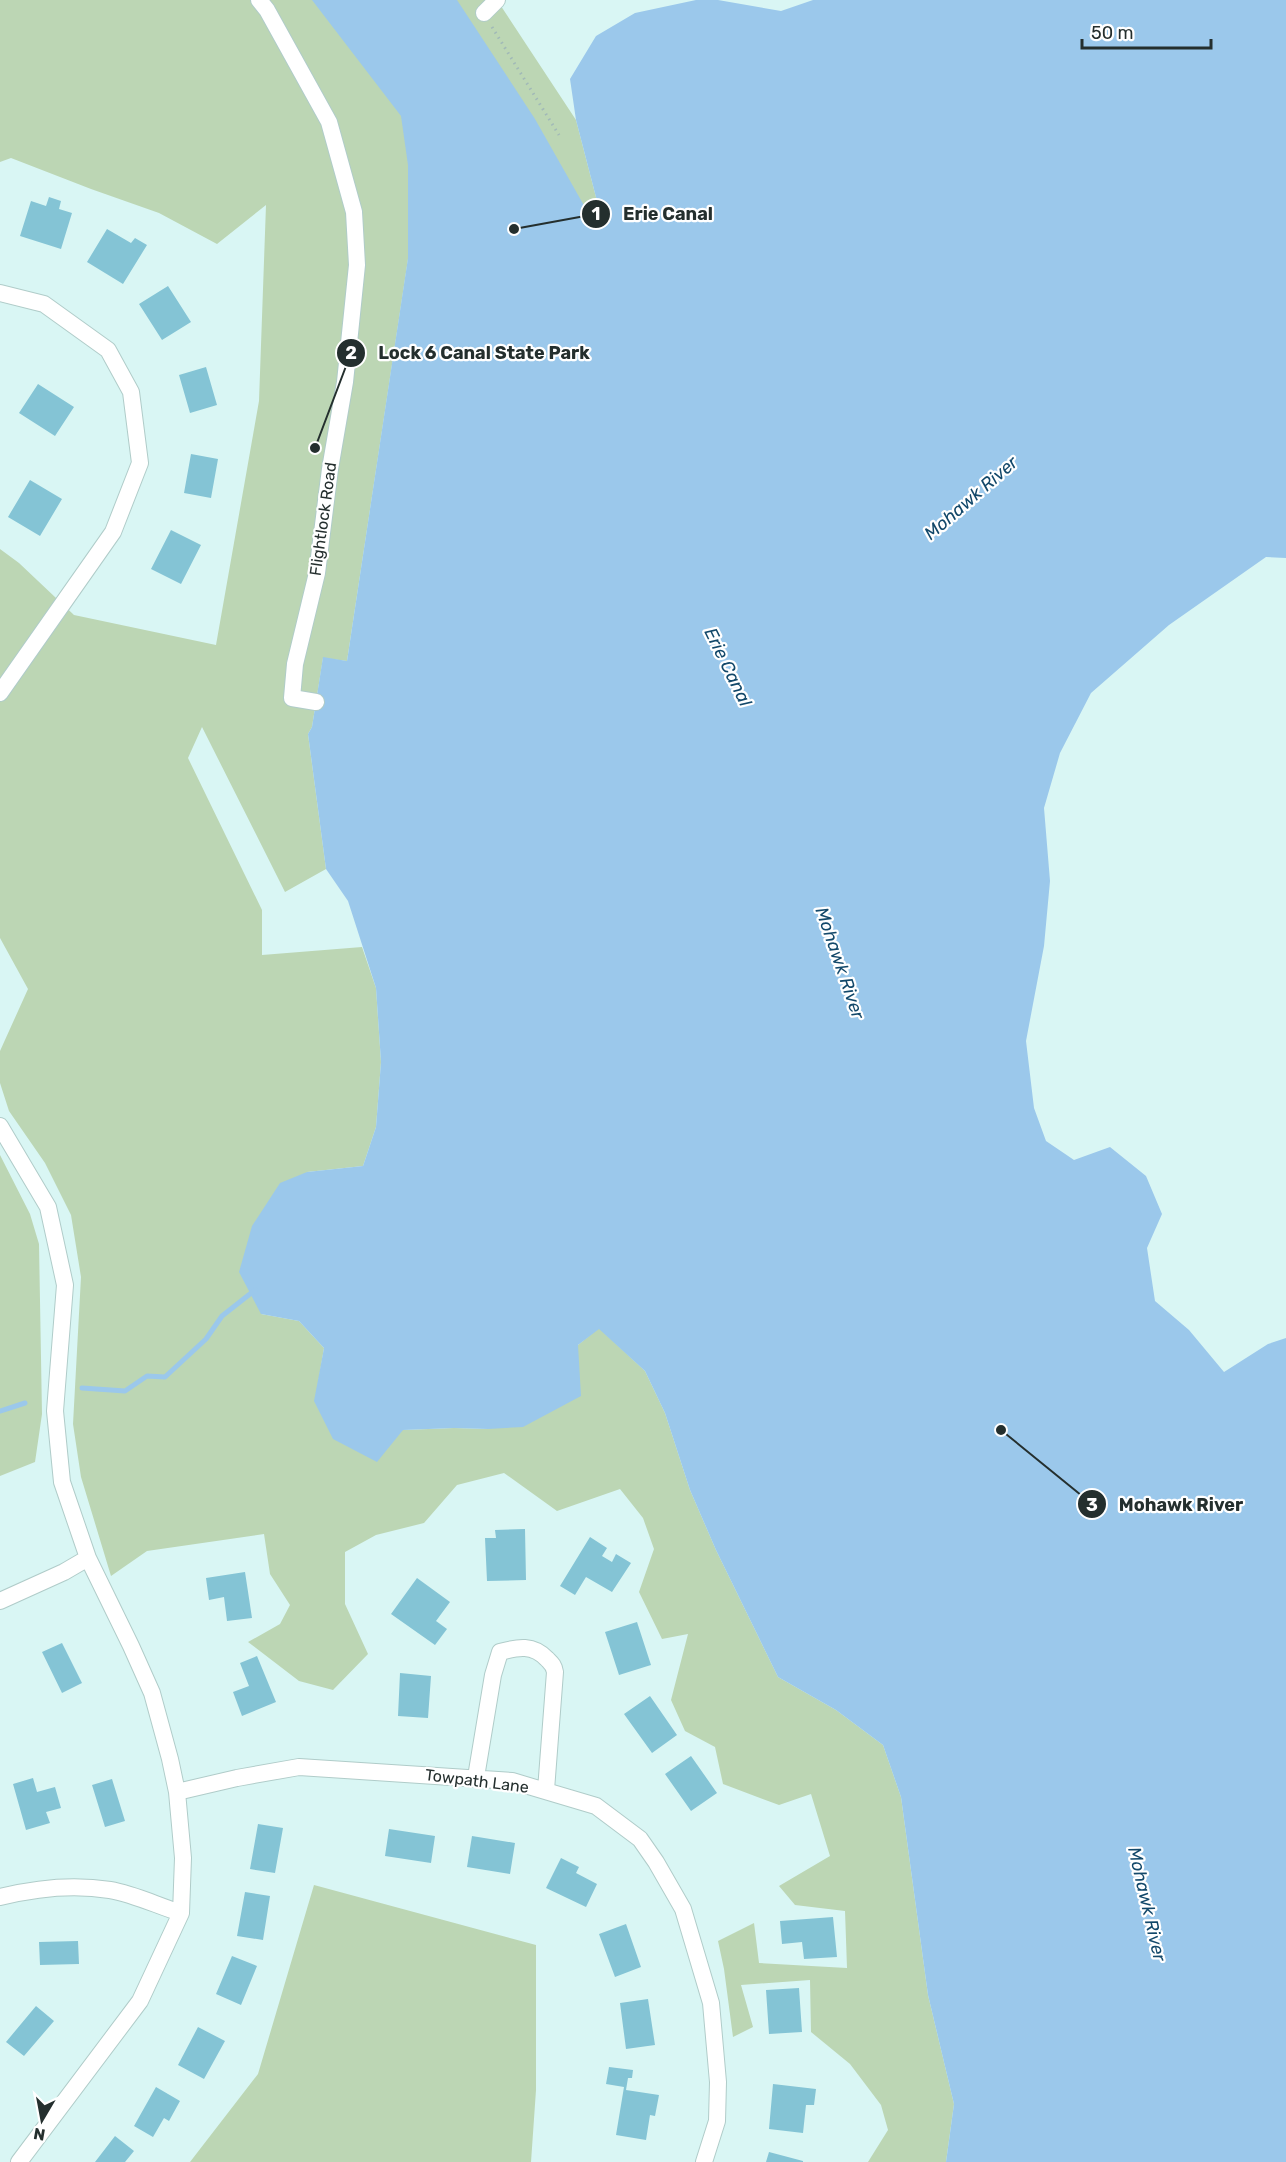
<svg xmlns="http://www.w3.org/2000/svg" width="1286" height="2162" viewBox="0 0 1286 2162" font-family="Rubik,sans-serif">
  <style>
    .green { fill: #bcd6b4 }
    .water { fill: #9bc8eb }
    .lines { fill: none; stroke-linecap: round; stroke-linejoin: round }
    .stream { stroke: #9bc8eb; stroke-width: 5 }
    .building { fill: #84c4d5 }
    .minor-casing { stroke: #b0ccc9; stroke-width: 18 }
    .path { stroke: #a1b9b7; stroke-width: 3; stroke-dasharray: 1.5 4.5; stroke-linecap: butt }
    .minor { stroke: #fff; stroke-width: 16 }
    .labels { text-anchor: middle; dominant-baseline: central; stroke-width: 4.5; stroke-linejoin: round; paint-order: stroke }
    .street-label { font-size: 16px; fill: #242f2e; stroke: #fff }
    .water-label { font-size: 18px; font-style: italic; fill: #12486a; stroke: #fff }
    .leader { fill: none; stroke: #242f2e; stroke-width: 2 }
    .callout-dot { fill: #242f2e; stroke: #fff; stroke-width: 2 }
    .mark-label { font-size: 18px; text-anchor: middle; font-weight: bold; fill: #fff }
    .callout-label { font-size: 18px; text-anchor: middle; font-weight: bold; fill: #242f2e; stroke: #fff; stroke-width: 4.5; stroke-linejoin: round; paint-order: stroke }
  </style>
  <rect width="100%" height="100%" fill="#d9f6f4"/>
  <path class="green" d="M0 0H497L576 120 597 201 585 209 408 259 347 661 323 658 312 727 308 734 326 869 285 892 202 727 188 758 262 910V955L362 947 376 988 381 1062 376 1127 363 1166 307 1172 261 1314 299 1321 324 1348 315 1401 403 1430 454 1428 488 1429 578 1345 599 1328 645 1371 665 1413 690 1490 716 1550 778 1677 836 1710 883 1745 901 1797 928 1995 954 2104 946 2162H868L888 2130 881 2105 850 2064 811 2032 810 1980 741 1985 753 2027 733 2037 724 1969 718 1941 754 1923 759 1963 847 1968 845 1911 795 1905 779 1886 830 1856 811 1794 779 1805 723 1784 715 1747 685 1731 671 1700 688 1634 662 1639 639 1592 654 1549 643 1518 620 1489 557 1511 504 1473 457 1485 424 1523 376 1535 345 1552V1604L368 1654 333 1690 299 1681 248 1642 280 1624 290 1605 270 1574 264 1534 147 1551 111 1576 81 1477 73 1424 81 1277 71 1215 45 1163 9 1111 0 1083V1051L28 989 0 938V549L19 563 74 615 216 645 259 401 266 205 217 244 159 213 91 189 11 158 0 162Z
    M0 1155 30 1214 39 1244 42 1414 35 1462 0 1476Z
    M314 1885 536 1945V2090L531 2162H190L258 2074Z"/>
  <path class="water" d="M312 0H457L535 119 586 209 597 201 576 120 570 79 596 36 635 13 696 0H718L781 11 813 0H1286V558L1266 557 1169 625 1091 693 1060 753 1044 808 1050 881 1044 946 1026 1041 1034 1108 1046 1141 1074 1160 1110 1147 1146 1176 1162 1214 1147 1248 1155 1301 1189 1330 1224 1372 1268 1344 1286 1338V2162H946L954 2104 928 1995 901 1797 883 1745 836 1710 778 1677 716 1550 690 1490 665 1413 645 1371 599 1329 578 1345 581 1396 523 1427 488 1429 454 1428 403 1430 377 1462 333 1439 314 1401 324 1348 299 1321 261 1314 239 1272 252 1226 280 1183 307 1172 363 1166 376 1127 381 1062 376 988 348 901 326 869 308 734 312 727 323 657 347 661 408 258V165L401 116Z"/>
  <g class="lines">
    <path class="stream" d="M82 1388 125 1391 147 1376 165 1377 206 1339 222 1316 255 1290
      M0 1411 25 1403"/>
  </g>
  <path class="building" d="M49 197 61 201 59 209 72 213 61 249 20 236 31 201 46 206Z
    M107 229 131 243 135 238 147 245 123 284 87 262Z
    M168 286 191 322 162 340 139 304Z
    M206 367 217 405 190 413 179 375Z
    M38 384 74 407 55 436 19 413Z
    M191 454 218 459 211 498 184 493Z
    M30 480 62 499 40 536 8 517Z
    M171 530 201 545 181 584 151 569Z
    M525 1529 526 1580 487 1581 485 1538H496L495 1530Z
    M590 1537 607 1548 602 1556 612 1562 616 1554 631 1563 612 1592 586 1577 575 1595 560 1586Z
    M245 1572 252 1618 227 1621 224 1597 209 1600 206 1578Z
    M417 1578 450 1602 436 1621 447 1629 435 1645 391 1614Z
    M637 1622 651 1665 619 1675 605 1632Z
    M62 1643 82 1683 62 1693 42 1652Z
    M257 1656 276 1702 242 1716 233 1692 249 1686 240 1663Z
    M400 1673 431 1676 428 1718 398 1716Z
    M650 1696 677 1735 652 1753 624 1714Z
    M691 1756 717 1793 691 1811 665 1774Z
    M33 1778 37 1792 55 1787 61 1808 46 1812 50 1823 26 1830 13 1784Z
    M112 1779 125 1821 105 1827 92 1785Z
    M258 1824 283 1828 275 1873 250 1869Z
    M389 1829 435 1836 431 1863 385 1856Z
    M472 1836 515 1843 510 1874 467 1867Z
    M561 1858 579 1867 576 1873 597 1884 586 1907 546 1888Z
    M245 1892 270 1896 263 1940 237 1936Z
    M833 1917 837 1957 804 1959 802 1942 782 1944 780 1921Z
    M626 1924 641 1967 615 1977 599 1934Z
    M78 1941 79 1964 40 1965 39 1942Z
    M232 1956 257 1966 241 2005 216 1994Z
    M799 1988 802 2032 769 2034 766 1990Z
    M648 1999 655 2045 626 2049 620 2003Z
    M36 2006 54 2021 24 2056 6 2042Z
    M198 2027 225 2041 204 2079 178 2065Z
    M609 2067 633 2070 632 2078H628L626 2090 659 2095 655 2116 650 2115 646 2140 616 2135 624 2087 606 2084Z
    M773 2084 816 2089 814 2105H806L803 2133 769 2129Z
    M156 2087 180 2101 169 2121 164 2118 153 2137 134 2126Z
    M115 2136 134 2151 125 2162H95Z
    M769 2152 803 2161V2162H766Z"/>
  <g class="lines">
    <g class="minor-casing">
      <path id="minor" d="M259 0 267 10 329 122 354 212 357 265 345 382 330 469 317 573 295 664 292 698 316 702
        M484 13 497 0
        M0 293 44 304 108 350 131 392 140 463 113 532 0 693
        M0 1126 48 1207 65 1285 55 1411 62 1482 88 1558 131 1646 152 1693 170 1759 177 1792 183 1858 181 1913 140 2001 19 2162
        M0 1601 64 1572 88 1558
        M476 1777 493 1675 500 1652C518 1647 533 1644 547 1659 551 1663 554 1665 555 1672L546 1790
        M177 1792 237 1778 299 1767 512 1781 596 1806 640 1839 656 1862 683 1909 711 2003 718 2082 717 2121 704 2162
        M0 1897C36 1888 74 1884 110 1890 134 1894 158 1906 181 1913"/>
    </g>
    <path class="path" d="M492 27 559 135"/>
    <use href="#minor" class="minor"/>
  </g>
  <g class="labels">
    <g class="street-label">
      <text transform="translate(323 519) rotate(-82)">Flightlock Road</text>
      <text transform="translate(477 1781) rotate(7)">Towpath Lane</text>
    </g>
    <g class="water-label">
      <text transform="translate(971 498) rotate(-41)">Mohawk River</text>
      <text transform="translate(728 667) rotate(64)">Erie Canal</text>
      <text transform="translate(840 963) rotate(71)">Mohawk River</text>
      <text transform="translate(1147 1904) rotate(77)">Mohawk River</text>
    </g>
  </g>
  <path class="leader" d="M514 229L596 214M315 448L351 353M1001 1430L1092 1504"/>
  <g class="callout-dot">
    <circle cx="514" cy="229" r="6"/>
    <circle cx="315" cy="448" r="6"/>
    <circle cx="1001" cy="1430" r="6"/>
    <circle cx="596" cy="214" r="15"/>
    <circle cx="351" cy="353" r="15"/>
    <circle cx="1092" cy="1504" r="15"/>
  </g>
  <g class="mark-label">
    <text x="596" y="220">1</text>
    <text x="351" y="359">2</text>
    <text x="1092" y="1511">3</text>
  </g>
  <g class="callout-label">
    <text x="668" y="220">Erie Canal</text>
    <text x="484" y="359">Lock 6 Canal State Park</text>
    <text x="1181" y="1511">Mohawk River</text>
  </g>
  <g transform="translate(42 2120) rotate(190)" stroke="#ffffff" stroke-width="4.5" paint-order="stroke">
  <path d="M0-4.5L10 22L0 15L-10 22Z" fill="#242f2e"/>
  <text y="-9" font-size="16" font-weight="bold" text-anchor="middle" fill="#242f2e">N</text>
  </g>
  <path d="M1082 39v9h129v-9" fill="none" stroke="#242f2e" stroke-width="3"/>
  <text x="1091" y="39" font-size="18" fill="#242f2e" stroke="#ffffff" stroke-width="4.5" paint-order="stroke">50 m</text>
</svg>
